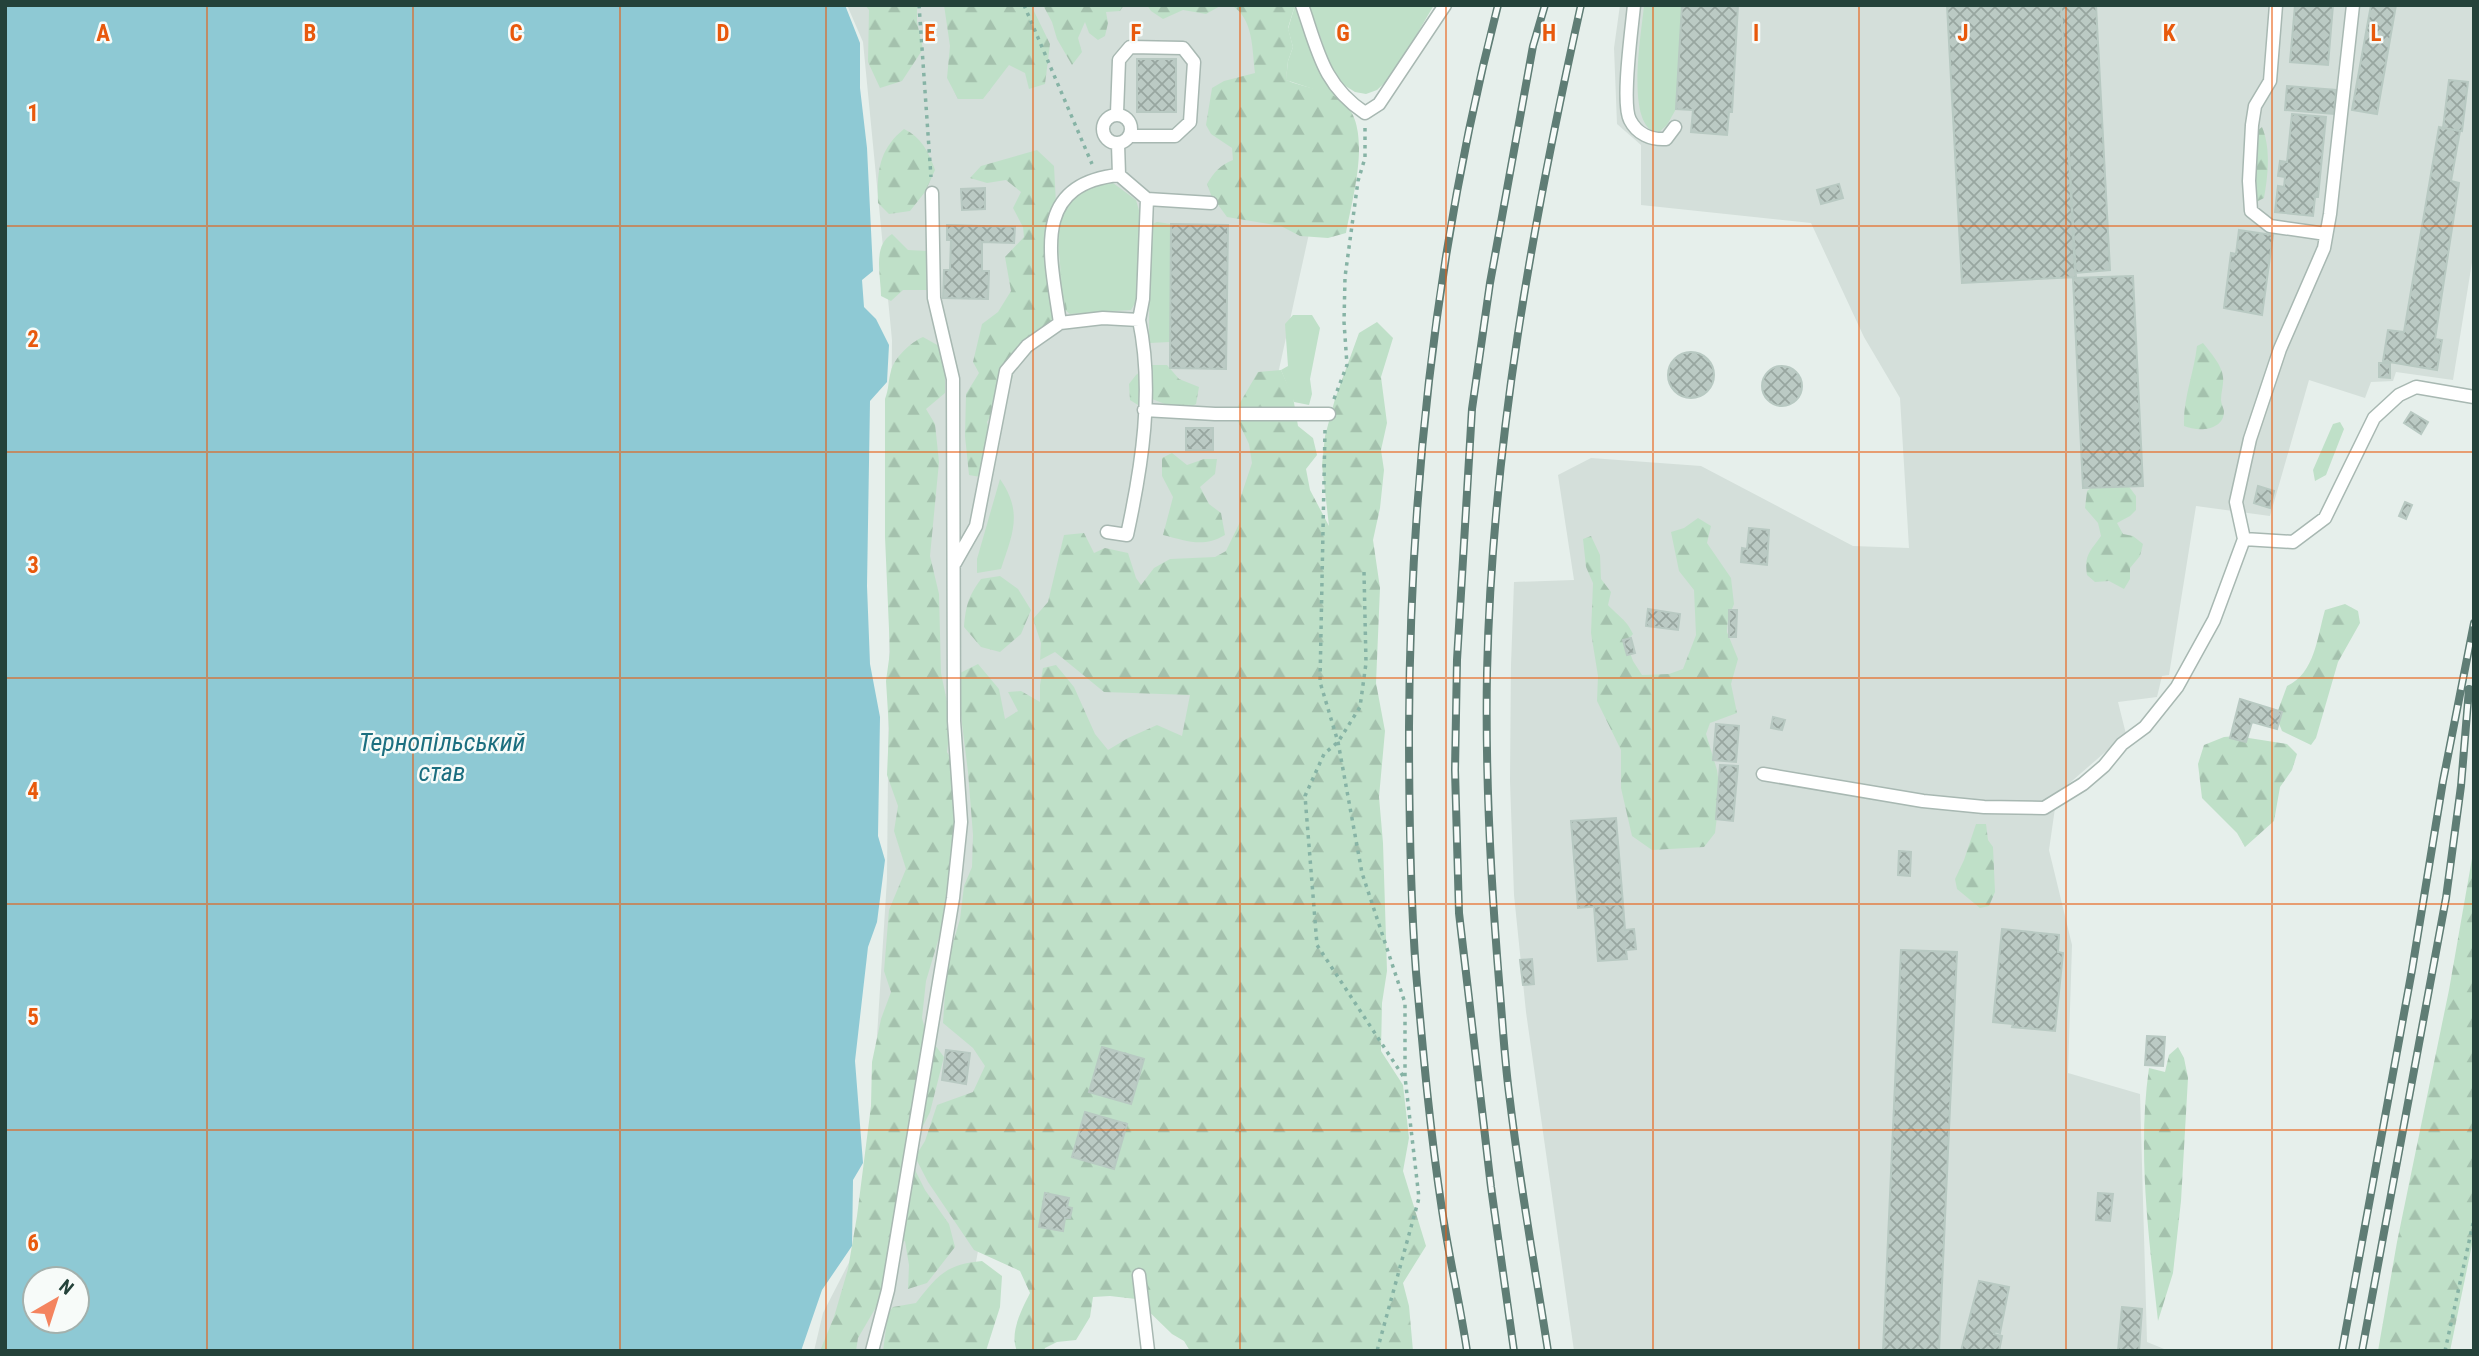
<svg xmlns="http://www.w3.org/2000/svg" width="2479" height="1356" viewBox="0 0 2479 1356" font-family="'Roboto Condensed',sans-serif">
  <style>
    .built { fill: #d4dfda }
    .grass { fill: #bfe0c8 }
    .forest { fill: url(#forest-firs) }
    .water { fill: #8ec9d4; fill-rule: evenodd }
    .building { fill: url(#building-cross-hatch); stroke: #b8c9c2; stroke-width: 2 }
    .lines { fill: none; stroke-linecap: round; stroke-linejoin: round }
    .service-casing { stroke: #a8b8b2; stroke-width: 15 }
    .path { stroke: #86b3a5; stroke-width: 3.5; stroke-dasharray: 3.5 5; stroke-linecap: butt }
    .service { stroke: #fff; stroke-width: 12 }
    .rail-casing { stroke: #5f7d75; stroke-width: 8 }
    .rail { stroke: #f7fbf9; stroke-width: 5; stroke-dasharray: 16; stroke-linecap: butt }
    .grid { fill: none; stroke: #e8590c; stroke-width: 2; stroke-opacity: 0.55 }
    .labels { text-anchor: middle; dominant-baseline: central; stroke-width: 5; stroke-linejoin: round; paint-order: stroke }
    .water-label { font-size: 26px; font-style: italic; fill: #1c6f80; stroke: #f7fbf9 }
    .grid-label { font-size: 23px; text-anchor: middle; font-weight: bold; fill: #e8590c; stroke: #f7fbf9; stroke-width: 5; stroke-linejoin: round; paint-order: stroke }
  </style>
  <defs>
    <pattern id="forest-firs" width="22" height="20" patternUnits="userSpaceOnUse" patternTransform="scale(1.75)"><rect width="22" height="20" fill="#bfe0c8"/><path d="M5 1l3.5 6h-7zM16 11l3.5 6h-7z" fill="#a4c1ad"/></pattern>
    <pattern id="building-cross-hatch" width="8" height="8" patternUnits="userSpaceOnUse" patternTransform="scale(1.75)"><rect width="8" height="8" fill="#bbcac4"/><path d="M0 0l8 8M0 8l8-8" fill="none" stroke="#98a6a0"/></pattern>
  </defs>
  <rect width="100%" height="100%" fill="#e6efeb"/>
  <path class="built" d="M847 5H1259L1324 166 1233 577 1236 1014 1022 1006 960 1351H814L823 1313 857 1247 869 1162 887 879 892 340 863 42Z
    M1620 5H2474V250L2453 380 2396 372 2393 381 2371 382 2365 398 2309 380 2270 516 2196 506 2169 675 2162 676 2157 697 2118 702 2126 734 2057 794 2049 850 2072 945 2068 1073 2140 1094 2147 1342 2169 1351H1574L1526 1012 1514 895 1510 781 1511 665 1514 582 1574 580 1558 475 1591 458 1701 466 1853 546 1909 548 1900 398 1864 337 1811 223 1641 205V145L1617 124 1614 48Z"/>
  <path class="grass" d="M1295 5H1297L1325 82 1337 97 1286 80 1288 61 1293 47 1288 29Z
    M1309 5H1434L1393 75 1377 90 1366 94 1355 92 1344 85 1333 73Z
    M1644 5H1682L1676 109 1667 125 1658 133C1624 127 1642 31 1644 5Z
    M1113 183 1136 200 1140 214 1137 300 1131 310 1070 314 1064 309 1057 229 1065 206 1086 186Z
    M1157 222 1171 224 1170 342 1149 343 1150 225Z
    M1293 315H1312L1320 328 1310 379 1312 394 1309 405 1294 402 1281 370 1288 366 1285 324Z
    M2340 422 2344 429 2326 475 2315 481 2313 470 2333 424Z
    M1000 479C1023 512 1013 533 1001 569L977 573V559Z"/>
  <path class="forest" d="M865 5H917V22L923 49 902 81 880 88 868 62 869 10Z
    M944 5H1031L1050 44 1045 84 1029 89 1025 73 1009 65 983 99H958L947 78 950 46Z
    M1043 5H1124L1120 11 1106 12 1108 23 1105 36 1098 40 1089 33 1085 22 1078 38 1082 52 1072 65 1057 39 1052 22Z
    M1147 5H1222L1206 14 1183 10 1163 19 1151 11Z
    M1231 5H1295L1288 28 1293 47 1288 61 1286 80C1302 87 1324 89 1338 98 1376 121 1352 198 1346 233L1328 238 1300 236 1281 226 1227 217 1211 195 1207 184C1214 172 1220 165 1233 160L1232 148 1211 134 1206 125 1212 88 1224 81 1255 73C1252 50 1254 18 1231 5Z
    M2262 127C2271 148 2268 176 2264 198L2252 204 2250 137Z
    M904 129C921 137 929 152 935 170L925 192 910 211 889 214 878 203C877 173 878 150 904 129Z
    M1037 150 1054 166 1059 260 1067 310 1052 326 1016 353 1012 380 987 422 995 447 986 478 969 475 965 436 966 394 979 373 973 362 982 324 998 312 1011 291 1005 257 1024 237 1023 227 1013 208 1021 192 1006 180 987 183 970 178 981 166Z
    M892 234 908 250 928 251 938 273 927 290H903L891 301 881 296C881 276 872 246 892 234Z
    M1377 322 1393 338 1381 377 1387 423 1381 450 1384 470 1380 508 1373 540 1380 588 1376 683 1385 731 1379 797 1383 843 1387 971 1382 1003 1381 1051 1403 1085 1409 1138 1403 1171 1426 1246 1403 1283 1409 1306 1413 1351H1190L1184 1341 1172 1334 1136 1299 1110 1296 1093 1297 1090 1317 1076 1340 1057 1342 1045 1348 1044 1351H1017C1009 1333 1022 1309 1030 1293L1020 1271 974 1250 928 1182 915 1157 925 1141 937 1105 973 1092 985 1066 973 1048 943 1023 947 964 960 919 964 886 972 867 973 835 968 772 956 675 978 664 999 689 1005 719 1018 711 1008 692 1021 691 1040 702V685L1043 668 1056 665 1074 687 1095 734 1108 750 1128 738 1157 725 1182 736 1190 695 1104 692 1055 652 1040 660 1041 643 1033 619 1048 602 1064 535 1084 533 1094 553 1105 548 1128 553 1136 578 1141 585 1154 568 1170 559 1215 557 1226 551 1240 522V499L1252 463 1249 444 1234 413 1258 372 1281 370 1293 397 1298 426 1313 438 1317 455 1306 469 1310 490 1329 526 1322 465 1325 436 1335 399 1359 333Z
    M923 337 939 346 945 361V393L926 409 935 424 939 462 930 556 939 594 941 673 951 721 947 752 961 776 949 904 926 981 922 1018 926 1033 944 1057 930 1112 908 1156 925 1190 949 1224 955 1247 927 1283 908 1289 909 1265 905 1241 892 1246 882 1297 858 1338 856 1351H820L834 1317 848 1269 857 1216 871 1106 872 1062 881 1019 891 992 884 971 889 910 906 869 894 831 898 806 887 775 889 729 886 681 890 652 885 537V399C889 389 888 381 891 371 894 358 911 342 923 337Z
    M2203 343C2210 352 2222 365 2223 377 2224 384 2221 392 2221 400 2221 403 2223 407 2224 411 2224 431 2198 432 2184 426 2183 398 2194 373 2197 346Z
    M1148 365H1167L1179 379 1199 387 1196 404 1183 411 1152 399 1138 405 1130 400 1129 384 1136 375Z
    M1172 453 1187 465 1204 459H1217L1215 474 1200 487 1209 504 1221 513 1225 535C1203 548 1187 541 1163 535L1173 497 1162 476V458Z
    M2100 482 2127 484 2136 496V510L2130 516 2117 523 2123 534 2133 536 2143 544 2140 556 2130 568V579L2124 589 2109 581 2095 582 2087 575C2084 554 2090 552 2101 536L2098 523 2085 508 2087 491Z
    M1698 518 1711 526 1707 543 1731 578 1734 604 1728 619 1727 632 1738 659 1731 684 1737 713 1710 723 1706 734 1717 770 1720 792 1715 833 1704 847 1652 850 1632 836 1621 788V750L1597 701 1598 676 1591 633 1593 583 1586 567 1583 539 1591 536 1600 555 1601 579 1611 592 1608 605C1619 617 1626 619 1633 634L1626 642 1633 661 1642 675 1669 674 1683 669 1696 635 1694 590 1679 571 1671 532 1684 528Z
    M1000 576 1018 589 1031 610 1021 634 1000 652 981 647 964 627C966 605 968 597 981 579Z
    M2345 604 2358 611 2360 623 2338 662 2316 738 2311 745 2282 731 2276 716 2287 686C2315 673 2317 637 2325 610Z
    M2236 736 2287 744 2297 754 2292 770 2280 787 2274 821 2245 847 2237 833 2202 798 2198 764 2204 745 2224 737Z
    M1976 824H1986L1988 840 1993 847 1995 892 1989 906 1980 908 1957 889 1955 879 1964 860Z
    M2474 847V1235L2450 1351H2378L2397 1242 2449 990Z
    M2178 1047 2184 1058 2188 1078 2181 1201 2173 1273 2158 1321C2149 1238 2137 1152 2149 1068L2165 1072 2169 1055Z
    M982 1261 1002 1276 1000 1307 986 1351H883L888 1313 893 1307 916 1303C937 1276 946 1264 982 1261Z"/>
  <path class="water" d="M5 5H845L860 43V88L867 148 873 271 862 280 864 307 876 319 889 345 887 382 870 401 867 586 870 664 880 717 878 836 885 860 877 922 868 947 855 1061 863 1163 853 1180 852 1246 822 1290 801 1351H5ZM35 1279H77V1321H35Z"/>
  <path class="building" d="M1682 5H1738L1732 112H1729L1727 135 1691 132 1693 110 1676 109Z
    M1947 5H2061L2076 277 1962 283Z
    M2061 5H2096L2110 270 2075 273Z
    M2295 5H2333L2328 65 2290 62Z
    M2371 5H2396L2377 114 2352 110Z
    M1137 59H1176V112H1137Z
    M2449 80 2468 82 2462 131 2443 128Z
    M2287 86 2336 90 2334 114 2285 110Z
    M2292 114 2326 117 2318 197H2315L2313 216 2275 212 2278 186 2284 187 2285 177 2278 176 2280 161 2287 162Z
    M2439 127 2460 131 2451 181 2459 183 2435 339 2442 340 2437 370 2383 361 2388 330 2404 332Z
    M1839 184 1843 198 1821 204 1817 190Z
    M985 188V209L962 210 961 189Z
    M1171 224 1228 225 1226 369 1170 368Z
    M947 225 1015 227 1014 243 982 242V271H989L988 299 943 298 944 270H950L951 240H947Z
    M2239 230 2273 235 2262 315 2224 308 2231 253 2236 254Z
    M2133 276 2143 486 2083 488 2073 278Z
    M1668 375a23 23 0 1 1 46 0a23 23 0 1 1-46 0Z
    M2379 363H2390V378L2379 377Z
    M1762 386a20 20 0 1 1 40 0a20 20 0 1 1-40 0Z
    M2411 412 2428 422 2421 434 2404 423Z
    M1186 428H1213V450H1186Z
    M2258 486 2274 491 2270 508 2254 503Z
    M2405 502 2412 505 2406 519 2399 516Z
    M1749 528 1769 530 1767 565 1741 562 1742 548 1747 549Z
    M1648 609 1680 614 1678 630 1646 626Z
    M1729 610H1737L1736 637H1729Z
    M1631 638 1635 653 1627 655 1623 640Z
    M2240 699 2282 712 2277 729 2252 722 2246 742 2230 738Z
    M1773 717 1785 720 1782 730 1771 728Z
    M1716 724 1739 726 1736 762 1713 760Z
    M1720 765 1738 766 1733 821 1716 819Z
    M1616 818 1623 904 1578 908 1571 821Z
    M1899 851 1911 852 1910 876 1898 875Z
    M1623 904 1625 930 1634 929 1636 949 1626 950 1627 959 1598 961 1594 906Z
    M2002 929 2059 935 2058 952 2063 953 2055 1031 2012 1027 2013 1024 1993 1022Z
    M1901 950 1957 952 1939 1351H1883Z
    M1532 959 1534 984 1523 985 1520 960Z
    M2147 1036 2165 1037 2163 1066 2145 1065Z
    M1102 1047 1144 1059 1131 1104 1089 1092Z
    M946 1050 970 1053 966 1084 942 1080Z
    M1085 1112 1127 1124 1114 1169 1072 1157Z
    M1045 1193 1069 1198 1067 1207 1072 1208 1070 1218H1065L1063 1231 1039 1227Z
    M2098 1193 2113 1194 2110 1221 2096 1220Z
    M1979 1281 2009 1287 2000 1333 1995 1331 1994 1334 2002 1336 1999 1351H1961Z
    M2122 1307 2142 1309 2139 1351H2118Z"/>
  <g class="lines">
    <g class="service-casing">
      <path id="service" d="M1302 5C1318 51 1323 85 1365 113L1379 104 1445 5
        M1634 5C1632 28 1621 103 1630 120 1637 134 1651 140 1666 139L1675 127
        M2276 5 2270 81 2255 106 2252 125 2249 181 2251 211 2270 226 2326 234
        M1117 113 1119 60 1130 47 1183 48 1194 62 1190 122 1175 136H1130
        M1103 129a14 14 0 1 1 28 0a14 14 0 1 1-28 0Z
        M1147 199 1211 203
        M1060 323C1051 259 1029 184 1119 175
        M1144 410 1215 414H1329
        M1107 532 1127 535C1142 466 1154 390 1139 320
        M2244 539 2236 502 2250 439 2280 349 2324 248 2330 214 2353 5
        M955 563 976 526 1006 371 1027 346 1060 323 1103 318 1139 320 1143 299 1147 199 1119 175 1118 144
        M1763 774 1923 801 1984 807 2044 808 2083 784 2104 766 2122 744 2145 727 2177 687 2214 620 2244 539 2293 542 2325 518 2374 418 2399 395 2416 387 2474 397
        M1139 1275 1148 1351
        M872 1351 888 1290 953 898 961 822 954 721 953 379 934 298 932 193"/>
    </g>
    <path class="path" d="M919 5 931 177
      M1024 5 1092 164
      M1334 399 1347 365 1344 322 1345 277 1358 181 1365 158V128
      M1325 430 1320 682 1338 742 1362 873 1405 1003V1077L1419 1198 1377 1351
      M1364 572 1366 663 1360 707 1338 742 1324 754 1305 796 1317 945 1403 1076
      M2445 1351 2474 1219"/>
    <use href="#service" class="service"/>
    <g class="rail-casing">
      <path id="rail" d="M1467 1351C1460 1304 1449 1257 1442 1210 1430 1131 1423 1052 1416 972 1410 891 1409 809 1409 727 1410 483 1437 242 1498 5
        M1514 1351 1491 1187 1459 913 1455 770 1457 660 1472 409 1490 283 1515 145 1533 46 1545 5
        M1548 1351C1535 1268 1520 1185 1510 1101 1505 1065 1503 1029 1500 993 1491 886 1485 779 1487 673 1492 447 1532 225 1581 5
        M2342 1351 2412 970 2443 781 2474 623
        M2362 1351 2446 898 2461 786 2469 689"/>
    </g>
    <use href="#rail" class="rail"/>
  </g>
  <path class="grid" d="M207 5V1351M413 5V1351M620 5V1351M826 5V1351M1033 5V1351M1240 5V1351M1446 5V1351M1653 5V1351M1859 5V1351M2066 5V1351M2272 5V1351M5 226H2474M5 452H2474M5 678H2474M5 904H2474M5 1130H2474"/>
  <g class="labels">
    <g class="water-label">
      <text x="442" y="742">Тернопільський<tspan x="442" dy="30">став</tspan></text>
    </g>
  </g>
  <g class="grid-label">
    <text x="103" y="41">A</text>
    <text x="310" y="41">B</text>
    <text x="516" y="41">C</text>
    <text x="723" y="41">D</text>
    <text x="930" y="41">E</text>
    <text x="1136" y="41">F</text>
    <text x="1343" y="41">G</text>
    <text x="1549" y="41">H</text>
    <text x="1756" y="41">I</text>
    <text x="1963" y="41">J</text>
    <text x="2169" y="41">K</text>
    <text x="2376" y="41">L</text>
    <text x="33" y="121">1</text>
    <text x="33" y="347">2</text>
    <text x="33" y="573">3</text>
    <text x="33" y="799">4</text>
    <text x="33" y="1025">5</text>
    <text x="33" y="1251">6</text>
  </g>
  <rect width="2479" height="1356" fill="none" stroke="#24423a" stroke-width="14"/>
  <g transform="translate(56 1300) rotate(39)"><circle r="33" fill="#f7fbf9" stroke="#a3b1ad" stroke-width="2"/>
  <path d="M0-5L12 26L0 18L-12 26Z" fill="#f4845f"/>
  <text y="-10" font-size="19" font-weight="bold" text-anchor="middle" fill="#24423a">N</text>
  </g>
</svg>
